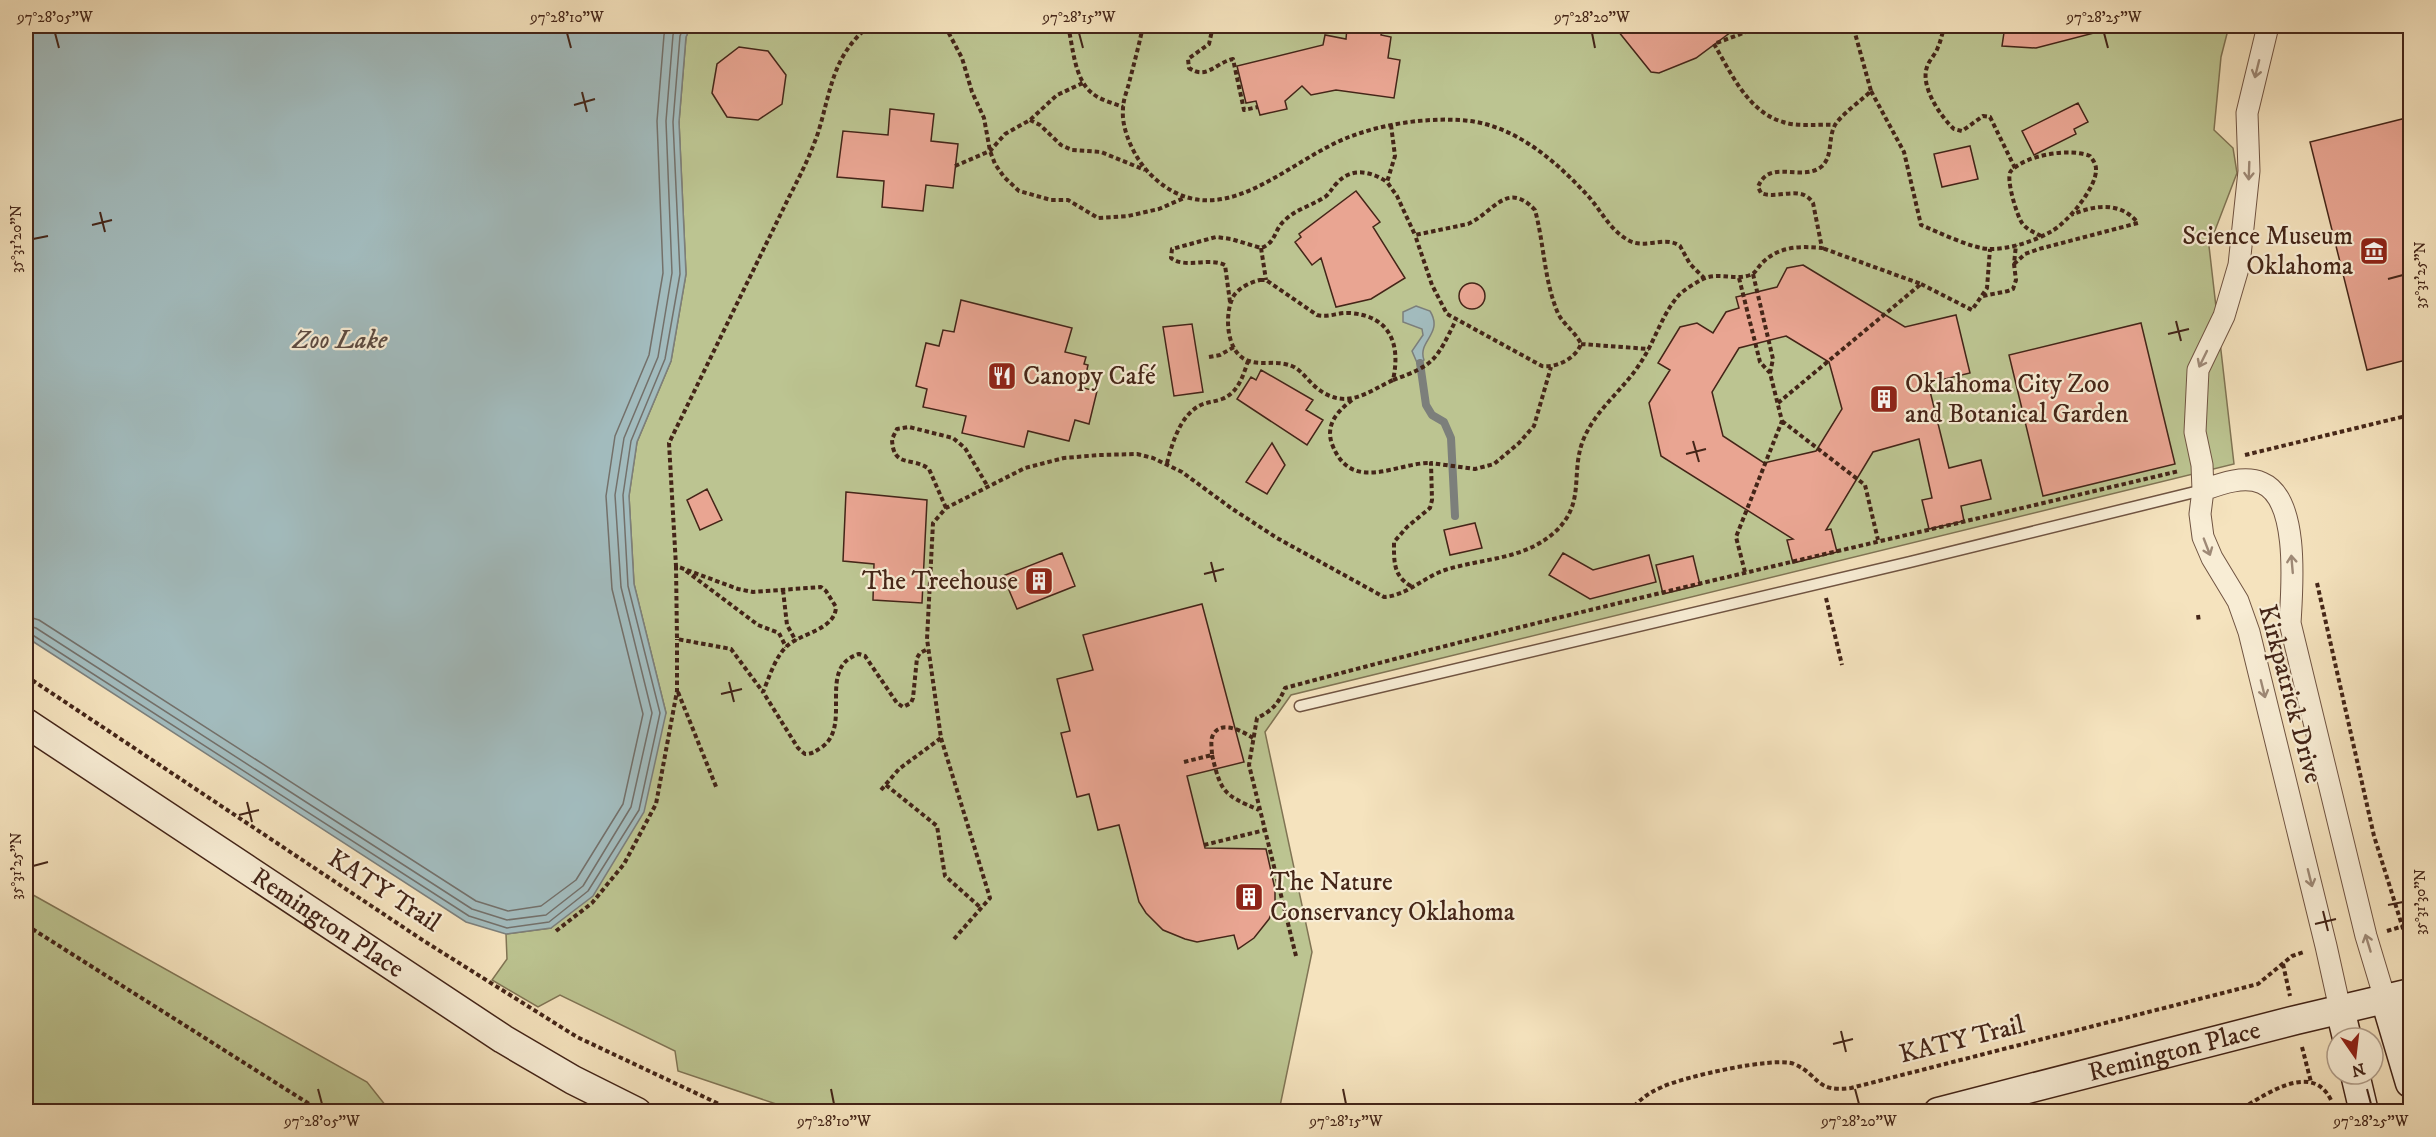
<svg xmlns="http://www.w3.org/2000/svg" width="2436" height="1137" viewBox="0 0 2436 1137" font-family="'IM FELL DW Pica',serif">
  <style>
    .green { fill: #bcc491; stroke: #807454; stroke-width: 1.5 }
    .water { fill: #a2bbbd; stroke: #7c7f7b; stroke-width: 1.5 }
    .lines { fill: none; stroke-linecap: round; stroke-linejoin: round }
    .shore { stroke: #73706a; stroke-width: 1.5 }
    .stream { stroke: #7c7f7b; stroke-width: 8 }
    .building { fill: #e9a592; stroke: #442518; stroke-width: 1.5; fill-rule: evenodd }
    .lane-casing { stroke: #705442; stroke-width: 13 }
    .street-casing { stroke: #705442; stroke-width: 23 }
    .secondary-casing { stroke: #442518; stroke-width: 31 }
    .path { stroke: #442518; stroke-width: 4; stroke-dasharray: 4.5 3; stroke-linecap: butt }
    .lane { stroke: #f8edd5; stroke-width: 10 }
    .street { stroke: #f8edd5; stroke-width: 21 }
    .secondary { stroke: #f8edd5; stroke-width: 28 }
    .oneway { stroke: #9e8976 }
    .ticks { fill: none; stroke: #442518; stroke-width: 2 }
    .labels { text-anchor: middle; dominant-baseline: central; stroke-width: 4.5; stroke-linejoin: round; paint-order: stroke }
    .poi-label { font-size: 26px; fill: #442518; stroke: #f8edd5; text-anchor: start }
    .street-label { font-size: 26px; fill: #442518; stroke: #f8edd5 }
    .water-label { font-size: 27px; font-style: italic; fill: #5c4a41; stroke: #f8edd5 }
    .neatline { fill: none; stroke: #442518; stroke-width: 2 }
    .ticks-label { font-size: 15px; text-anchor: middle; fill: #442518 }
  </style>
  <rect width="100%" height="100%" fill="#f5e3be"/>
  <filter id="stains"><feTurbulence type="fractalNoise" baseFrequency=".00333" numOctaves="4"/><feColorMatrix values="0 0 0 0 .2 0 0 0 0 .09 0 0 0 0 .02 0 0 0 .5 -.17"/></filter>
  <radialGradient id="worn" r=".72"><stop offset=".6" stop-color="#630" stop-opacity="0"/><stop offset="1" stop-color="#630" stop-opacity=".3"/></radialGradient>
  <path class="green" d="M691 26H2229L2221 57 2214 130 2233 148 2237 173 2209 246 2234 464 1291 695 1265 732 1312 952 1279 1111H797L678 1071 675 1051 560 995 538 1007 492 980 507 959 506 934 551 928 666 713 634 584 629 496 637 442 671 361 686 274 679 122 686 37Z
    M26 891 367 1082 390 1111H35L26 1082Z"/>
  <path class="water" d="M26 26H691L686 37 679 122 686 274 671 361 637 442 629 496 634 584 666 713 644 812 593 896 551 928 506 934 466 922 26 637Z
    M1416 306 1430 311C1444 334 1417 341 1424 360L1418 365 1412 351 1423 335 1422 329 1403 322V312Z"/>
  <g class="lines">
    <path class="shore" d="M26 616 39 620 476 901 508 911 541 906 576 880 623 804 643 714 612 589 606 496 615 436 649 355 663 273 657 121 664 35 667 26
      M26 625 36 628 472 909 507 920 546 915 583 886 631 807 652 713 621 587 615 495 624 438 658 357 672 273 666 121 673 35 676 26
      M26 633 31 634 469 916 507 928 549 922 588 891 639 810 660 713 628 586 623 495 631 441 665 359 680 274 673 122 680 36 684 26"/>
    <path class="stream" d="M1420 363 1426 405 1432 415 1444 422 1451 438 1455 516"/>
  </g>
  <path class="building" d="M1353 26H1383L1381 35 1391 37 1388 58 1400 60 1394 98 1336 90 1311 95 1302 86 1285 101 1287 109 1260 115 1256 101 1246 103 1237 66 1323 45 1325 35 1346 39 1347 28 1352 29Z
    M1614 26H1739L1696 58 1659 73 1651 72Z
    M2005 26H2093L2094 33 2036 48 2002 46Z
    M739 47 768 51 786 75 782 104 758 120 727 117 712 93 717 64Z
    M2078 103 2088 122 2074 129 2076 134 2034 155 2022 131Z
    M890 109 934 114 931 141 958 144 953 188 926 185 923 211 882 207 884 181 837 177 843 131 888 135Z
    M2410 117V359L2367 370 2310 142Z
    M1970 146 1978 179 1942 187 1934 154Z
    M1356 191 1380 222 1373 227 1405 278 1371 299 1336 307 1321 258 1312 265 1295 242 1301 237 1299 234Z
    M1803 265 1905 327 1956 315 1970 373 1928 383 1949 468 1981 460 1991 499 1961 506 1964 521 1929 529 1922 500 1932 498 1919 439 1873 452 1826 530 1831 529 1837 552 1793 563 1787 540 1793 539 1661 456 1649 403 1670 370 1658 363 1680 327 1697 323 1713 333 1726 312 1739 308 1736 297 1777 287 1787 268ZM1786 336 1829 362 1842 409 1816 451 1764 463 1723 436 1712 392 1739 348Z
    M1459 296a13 13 0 1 1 26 0a13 13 0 1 1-26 0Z
    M961 300 1072 328 1065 352 1086 357 1084 364 1088 365 1083 388 1097 391 1089 424 1075 420 1069 441 1028 431 1024 447 962 433 966 416 923 407 927 389 916 386 926 343 939 346 943 330 954 332Z
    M2141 323 2175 464 2043 496 2009 355Z
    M1192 324 1203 392 1174 396 1163 327Z
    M1261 370 1313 400 1306 410 1323 420 1307 445 1237 399 1251 377 1256 380Z
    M1272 443 1285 465 1267 494 1246 482Z
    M707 489 722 520 700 530 687 500Z
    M846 492 927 500 922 603 873 600 874 564 843 561Z
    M1475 523 1482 548 1450 555 1444 530Z
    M1062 553 1075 586 1017 609 1003 576Z
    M1563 553 1593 570 1649 555 1656 582 1590 599 1549 575Z
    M1693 556 1700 585 1663 594 1656 565Z
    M1202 604 1244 762 1187 776 1205 848 1266 849 1275 889V905L1269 919 1254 938 1238 949 1234 935 1197 942 1185 939 1163 930 1146 913 1139 902 1119 825 1098 830 1089 794 1077 797 1061 733 1070 731 1057 679 1093 670 1083 635Z"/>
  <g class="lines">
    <g class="lane-casing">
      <path id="lane" d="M1300 706 1910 562 2203 490"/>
    </g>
    <g class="street-casing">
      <path id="street" d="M2268 26 2247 113 2249 171 2239 265 2224 316 2198 370 2195 432 2202 465 2203 490 2200 514 2203 537 2212 558 2238 601 2249 632 2326 946 2340 1009
        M2203 490C2220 484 2244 475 2262 483 2300 499 2292 589 2290 623L2366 936 2385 999"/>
    </g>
    <g class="secondary-casing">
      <g id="secondary">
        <path id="s1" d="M26 723 503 1039 573 1080 637 1112"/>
        <path d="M2385 999 2410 1083"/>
        <path d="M2340 1009 2347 1038"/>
        <path d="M2355 1074 2364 1112"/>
        <path id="s2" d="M1938 1112 2296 1020 2410 993"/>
      </g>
    </g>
    <path class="path" d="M869 26C832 56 831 91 818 133 810 156 800 176 789 197L669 443 676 566 738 589 753 592 821 587 826 591 836 607C835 630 801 633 787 646 775 657 769 678 763 692L798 748 805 754C812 754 816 751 822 747 853 725 816 667 859 654L865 656 897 703 903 707 911 703 913 698 917 658 920 653 928 649
      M945 26 962 58 972 92 984 118 990 151 995 164 1004 177 1019 191 1051 200H1068L1098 218 1128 216 1159 209 1184 198
      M1068 26C1073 46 1074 79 1092 93 1100 100 1113 103 1123 107
      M1143 26C1139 45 1134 64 1129 83 1127 91 1123 100 1123 109 1121 130 1135 159 1150 174 1218 241 1284 162 1349 137 1383 124 1423 118 1460 120 1513 123 1555 160 1589 197 1602 212 1610 230 1628 240 1645 250 1664 235 1680 246L1690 264 1704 278
      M1213 26 1209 44 1188 59 1189 68C1207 80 1215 63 1233 59L1244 110 1258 107
      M1771 26 1754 29 1714 44C1731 73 1748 112 1783 122 1798 127 1818 124 1834 125
      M1947 26C1941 32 1942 39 1938 47 1936 54 1929 60 1927 67 1920 86 1940 116 1954 129L1962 131 1983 116 1990 117 2015 168
      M1871 91 1904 152 1921 225C1938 232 1973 249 1990 249 2011 249 2035 241 2052 231 2068 222 2097 187 2096 169 2096 164 2093 160 2090 156 2071 148 2027 154 2011 171 2005 177 2017 216 2022 223 2027 230 2034 232 2041 236
      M1030 120 1040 125 1061 145 1072 150 1101 152 1145 170
      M1391 125 1395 156 1387 182 1397 196 1415 235 1468 224C1494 212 1507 180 1535 210 1544 243 1544 279 1557 311 1562 324 1575 331 1581 344 1576 358 1557 368 1542 366L1447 314 1432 285 1415 235
      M955 166 990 151 1005 134 1030 120 1057 95 1083 83
      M1261 248 1266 280
      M2014 264 2025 254 2039 249 2138 223C2120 201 2095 205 2071 215
      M1739 278 1760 362 1770 373
      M1260 280H1266L1317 315C1329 318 1338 312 1350 313 1390 316 1401 344 1393 380 1366 393 1346 410 1318 389 1309 382 1303 372 1294 367 1277 359 1263 366 1249 361 1226 354 1224 315 1233 297 1238 288 1251 282 1260 280Z
      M1921 284 1972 310 1987 288 1990 249
      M1983 296 2008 291 2013 289 2016 280 2014 264 2016 245
      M1230 302 1225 265C1209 257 1185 269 1171 258L1172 249 1216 237 1231 239 1261 248C1276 243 1274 230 1284 221 1296 209 1311 206 1325 197 1330 193 1332 188 1337 183 1351 167 1371 171 1387 182
      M1581 344 1649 349
      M1209 357 1220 355 1234 347
      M1393 380C1435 365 1436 360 1456 320
      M1352 400C1338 411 1325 424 1332 444 1351 495 1397 462 1431 463
      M1778 403 1921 284 1822 248
      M1782 421 1865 485 1878 540
      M2245 455 2410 415
      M1167 463C1172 444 1180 416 1199 406 1206 402 1214 402 1222 399 1238 393 1243 376 1248 361
      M946 508 929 469C912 456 893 469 892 439L897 429 909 427 953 438 965 448 988 487
      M676 566 677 639 731 649 763 692
      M686 571 758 625 779 633 786 647
      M1745 572 1736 537 1782 421 1770 373 1773 359 1753 274
      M2317 583 2374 836 2410 951
      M1411 586C1393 576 1394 561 1394 542L1407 527 1430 508 1432 500 1431 463 1475 469 1494 464 1519 443 1534 426 1551 367
      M783 590 787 625 796 641
      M1826 598 1842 665
      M2198 615 2199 622
      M26 676 424 941 577 1037 736 1112
      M678 692 717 789
      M941 738 990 898 954 939
      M1212 755C1221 793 1224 795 1259 810
      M1184 762 1212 755C1212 749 1210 740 1213 735 1221 719 1244 732 1253 738
      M886 785 937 826 945 876 981 908
      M881 790 899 769 941 738 927 639 933 523 946 508 1025 468 1064 458 1099 455 1137 454 1153 458 1182 472 1231 508 1277 538 1384 597C1406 596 1424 577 1445 570 1483 558 1525 560 1556 531 1585 503 1571 476 1582 443 1594 410 1623 391 1641 362 1655 341 1662 314 1679 295 1685 289 1694 284 1701 280 1717 271 1734 281 1750 275 1756 273 1758 267 1762 263 1779 246 1800 246 1822 248L1813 203C1801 184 1778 200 1761 193L1758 187C1769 158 1801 182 1821 167 1833 157 1828 140 1834 127 1838 117 1862 100 1871 91L1853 26
      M1204 845 1265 830
      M26 925 322 1112
      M556 931 592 903 624 864 656 804 677 691V639
      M2387 931 2410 924
      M1296 956 1249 765 1257 718C1272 711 1279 703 1285 688 1581 608 1881 542 2179 471
      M2283 964 2290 996
      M2302 1047 2311 1082
      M1629 1112C1639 1100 1648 1093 1662 1087 1683 1077 1775 1056 1794 1064 1820 1075 1815 1093 1851 1088L2258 984 2292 956 2304 952
      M2236 1112C2261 1098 2311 1059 2331 1100"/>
    <use href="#lane" class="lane"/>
    <use href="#street" class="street"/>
    <use href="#secondary" class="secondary"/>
  </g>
  <defs><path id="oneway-shaft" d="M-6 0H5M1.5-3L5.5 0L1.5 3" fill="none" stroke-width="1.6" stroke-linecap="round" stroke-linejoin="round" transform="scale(1.5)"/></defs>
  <g class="oneway">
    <use href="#oneway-shaft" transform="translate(2257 69) rotate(104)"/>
    <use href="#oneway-shaft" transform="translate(2249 171) rotate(92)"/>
    <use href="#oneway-shaft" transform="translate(2203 359) rotate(116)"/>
    <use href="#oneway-shaft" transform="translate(2207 547) rotate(69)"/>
    <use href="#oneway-shaft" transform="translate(2292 564) rotate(-95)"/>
    <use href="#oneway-shaft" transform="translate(2263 689) rotate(76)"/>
    <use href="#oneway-shaft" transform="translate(2310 878) rotate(76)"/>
    <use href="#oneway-shaft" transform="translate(2368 943) rotate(-107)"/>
  </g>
  <path class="ticks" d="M55 33 59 48M567 33 571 48M1079 33 1083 48M1592 33 1595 48M2104 33 2108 48M582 92 587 112M574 105 595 99M100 212 105 232M92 225 112 220M33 239 48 236M2388 279 2403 275M2176 321 2181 341M2168 334 2189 329M1693 441 1699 462M1686 454 1706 449M1211 562 1216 582M1204 574 1224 569M729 682 734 702M721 694 742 689M247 802 252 822M239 815 259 810M33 866 48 862M2388 905 2403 902M2323 911 2328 931M2315 924 2336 919M1841 1031 1846 1052M1833 1044 1853 1039M318 1089 322 1104M831 1089 834 1104M1343 1089 1346 1104M1855 1089 1859 1104M2367 1089 2371 1104"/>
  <defs>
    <g id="museum-square" transform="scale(1.5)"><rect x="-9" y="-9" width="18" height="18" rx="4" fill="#8f2418" stroke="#f8edd5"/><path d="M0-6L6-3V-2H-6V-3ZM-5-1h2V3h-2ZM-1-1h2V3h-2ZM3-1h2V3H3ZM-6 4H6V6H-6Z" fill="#fff"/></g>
    <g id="restaurant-square" transform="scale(1.5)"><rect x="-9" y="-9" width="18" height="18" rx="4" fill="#8f2418" stroke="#f8edd5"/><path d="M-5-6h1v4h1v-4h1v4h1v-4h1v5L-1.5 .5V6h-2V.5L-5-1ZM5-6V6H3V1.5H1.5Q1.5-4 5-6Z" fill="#fff"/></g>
    <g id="building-square" transform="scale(1.5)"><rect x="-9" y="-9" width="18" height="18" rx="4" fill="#8f2418" stroke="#f8edd5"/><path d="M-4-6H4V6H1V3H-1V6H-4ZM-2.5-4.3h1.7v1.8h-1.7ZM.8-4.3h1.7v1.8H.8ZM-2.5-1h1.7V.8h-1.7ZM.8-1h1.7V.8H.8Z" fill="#fff"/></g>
  </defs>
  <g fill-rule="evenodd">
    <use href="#museum-square" x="2374" y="251"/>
    <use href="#restaurant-square" x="1002" y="376"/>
    <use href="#building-square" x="1884" y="399"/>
    <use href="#building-square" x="1039" y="581"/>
    <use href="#building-square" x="1249" y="897"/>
  </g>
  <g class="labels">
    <g class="poi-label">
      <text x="2353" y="236" text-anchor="end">Science Museum<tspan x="2353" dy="30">Oklahoma</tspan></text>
      <text x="1023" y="376">Canopy Café</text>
      <text x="1905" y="384">Oklahoma City Zoo<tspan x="1905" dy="30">and Botanical Garden</tspan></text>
      <text x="1018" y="581" text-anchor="end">The Treehouse</text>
      <text x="1270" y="882">The Nature<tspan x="1270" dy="30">Conservancy Oklahoma</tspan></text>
    </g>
    <g class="street-label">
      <text transform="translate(2290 694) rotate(75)">Kirkpatrick Drive</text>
      <text transform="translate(384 891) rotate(33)">KATY Trail</text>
      <text stroke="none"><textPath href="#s1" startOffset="362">Remington Place</textPath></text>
      <text transform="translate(1962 1040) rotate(-14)">KATY Trail</text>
      <text stroke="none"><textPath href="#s2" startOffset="244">Remington Place</textPath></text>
    </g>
    <g class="water-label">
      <text x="340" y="340">Zoo Lake</text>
    </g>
  </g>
  <rect width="2436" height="1137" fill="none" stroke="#f5e3be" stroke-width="66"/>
  <g transform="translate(2355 1056) rotate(166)"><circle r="28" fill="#f8edd5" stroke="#b09d89" stroke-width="1.5"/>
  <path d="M0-4.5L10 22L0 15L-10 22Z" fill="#8f2418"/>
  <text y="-9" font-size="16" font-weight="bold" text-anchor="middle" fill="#442518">N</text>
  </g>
  <rect x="33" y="33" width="2370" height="1071" class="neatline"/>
  <g class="ticks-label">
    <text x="55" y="22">97°28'05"W</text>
    <text x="567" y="22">97°28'10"W</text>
    <text x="1079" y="22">97°28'15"W</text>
    <text x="1592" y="22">97°28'20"W</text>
    <text x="2104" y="22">97°28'25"W</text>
    <text transform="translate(16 239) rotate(-90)" y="5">35°31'20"N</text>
    <text transform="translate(2420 275) rotate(-90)" y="5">35°31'25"N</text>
    <text transform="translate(16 866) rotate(-90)" y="5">35°31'25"N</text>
    <text transform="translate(2420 902) rotate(-90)" y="5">35°31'30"N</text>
    <text x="322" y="1126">97°28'05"W</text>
    <text x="834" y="1126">97°28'10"W</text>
    <text x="1346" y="1126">97°28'15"W</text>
    <text x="1859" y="1126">97°28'20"W</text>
    <text x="2371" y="1126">97°28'25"W</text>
  </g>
  <rect width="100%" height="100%" filter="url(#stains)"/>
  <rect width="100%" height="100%" fill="url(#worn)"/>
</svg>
